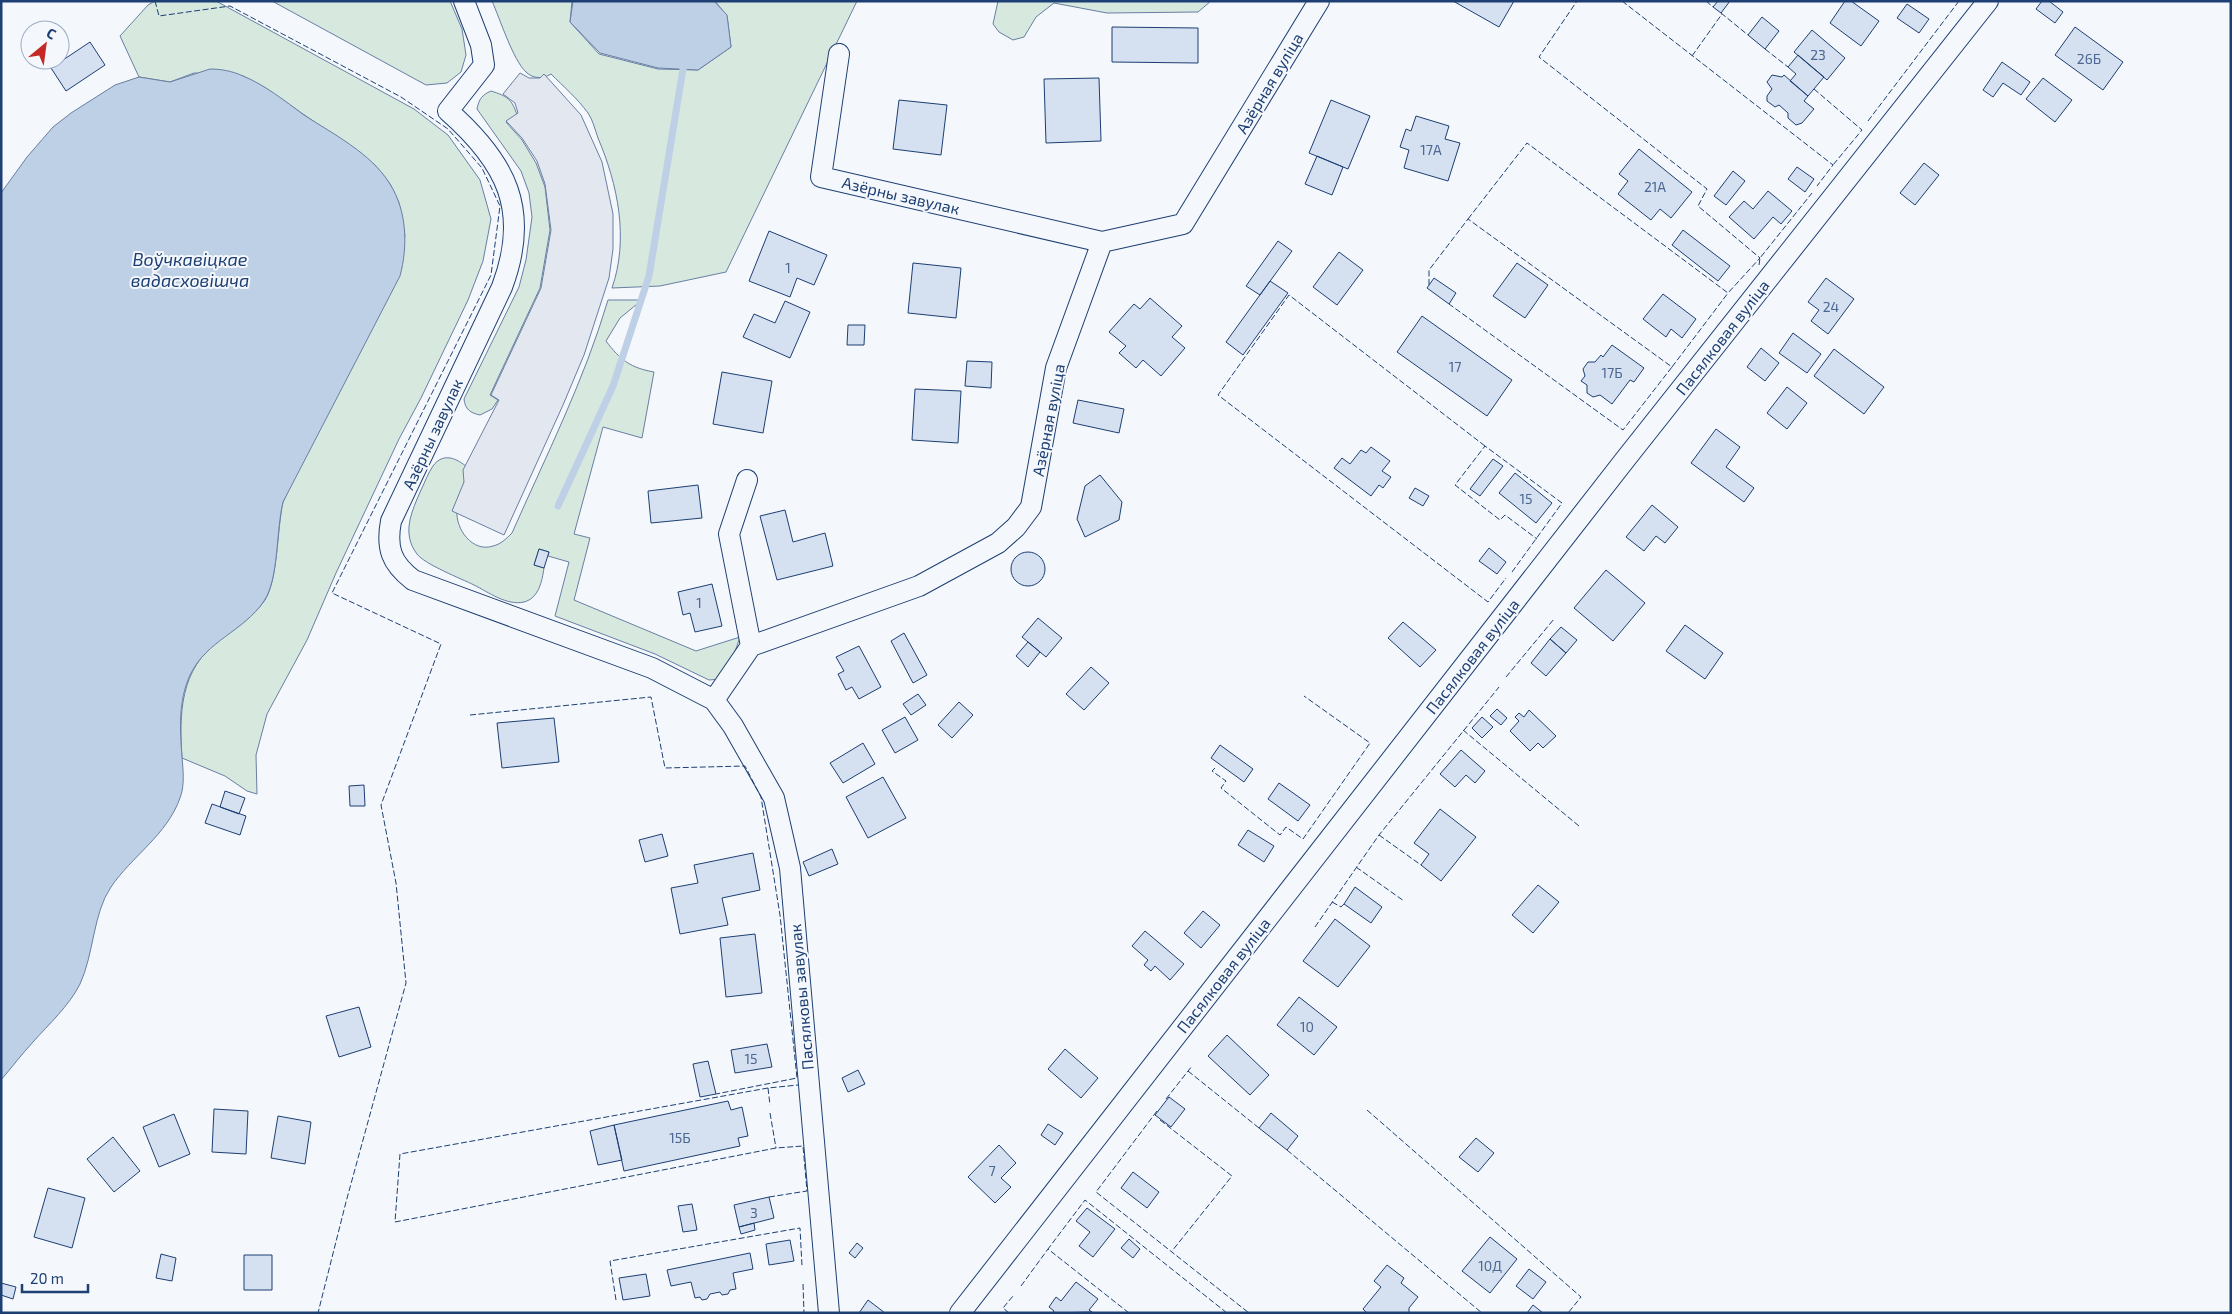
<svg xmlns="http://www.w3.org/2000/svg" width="2232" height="1314" viewBox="0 0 2232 1314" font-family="'Exo 2',sans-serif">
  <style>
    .green { fill: #d7e8df; stroke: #687fa3 }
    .parking { fill: #e3e8f0; stroke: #687fa3 }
    .water { fill: #bed0e5; stroke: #687fa3 }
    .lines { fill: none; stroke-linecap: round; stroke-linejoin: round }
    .stream { stroke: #bed0e5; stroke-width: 7 }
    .building { fill: #d5e0f0; stroke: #1d3f73 }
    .minor-casing { stroke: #1d3f73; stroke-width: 22 }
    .minor { stroke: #f4f7fb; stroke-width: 20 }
    .fence { stroke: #1d3f73; stroke-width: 1; stroke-dasharray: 6 2.5; stroke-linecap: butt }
    .labels { text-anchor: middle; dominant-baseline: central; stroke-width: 4; stroke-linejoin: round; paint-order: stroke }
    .number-label { font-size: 14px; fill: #4b6792 }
    .street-label { font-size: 16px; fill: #1d3f73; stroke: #f4f7fb }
    .water-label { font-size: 18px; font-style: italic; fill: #1d3f73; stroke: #f4f7fb }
  </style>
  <rect width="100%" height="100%" fill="#f4f7fb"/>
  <path class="green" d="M155 1H216L414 109 448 135 480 180 491 219 483 261 468 300 421 398 399 439 336 573 307 640 267 714 256 755 257 794 247 791 225 776 182 758C179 713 180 670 219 640 235 629 254 616 265 600 278 579 277 529 283 502L405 236 399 203 390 184 375 165 354 149 265 88 243 76 194 73 170 82 139 77 120 36 148 5Z
    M272 1H450L462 29 466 55 461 72 447 83 426 85Z
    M492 1H572L570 22 599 54 658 69 698 70 731 47 727 16 715 1H857L726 272 660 286 612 288C629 239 618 185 598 138 595 130 593 120 588 113 578 99 563 86 551 74 543 79 533 79 526 72 513 60 500 19 492 1Z
    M998 1H1211L1198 12 1107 13 1054 3 1036 17 1024 37 1013 40 999 32 993 24Z
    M491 91C507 96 512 99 517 115L506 122 522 140 536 163 545 187 550 230 540 288 490 395 498 400 492 409 480 415C470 413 465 409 464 399L519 287 526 260 532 217 529 193 521 171 477 109C479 99 482 95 491 91Z
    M608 300H642L620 318 606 341C620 360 631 368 654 372L642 438 603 427 574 534 590 538 574 600 696 651 740 637 728 672 721 679 709 680 655 654 555 616 569 562 548 556 549 552 539 549 534 565 544 568C542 581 539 598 524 602 507 606 488 592 474 585 462 579 424 564 417 554 401 533 412 511 421 490 425 482 428 473 433 466 443 452 457 458 468 468 465 482 459 496 457 510 455 529 473 553 493 546 501 544 506 539 512 533 546 456 584 381 608 300Z"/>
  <path class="parking" d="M520 73 529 78H540L544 74 581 115 602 162 613 214V249L609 278 584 355 563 405 504 535 452 511 464 482 463 470 499 400 491 395 541 288 551 230 545 184 537 161 522 138 506 121 518 113 515 103 503 94Z"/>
  <path class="water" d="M573 1H714L727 15 731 47 698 70 658 68 600 53 570 22Z
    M210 69C221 69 232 71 243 76 265 85 285 101 304 115 333 134 371 153 390 184 407 211 408 246 400 276L283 502C276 530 279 579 264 601 243 632 207 640 190 675 178 702 180 729 182 757 183 770 185 785 180 798 167 835 132 856 111 887 93 913 94 954 80 984 69 1006 49 1024 33 1042 22 1054 12 1067 1 1080V193L27 157 53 127 71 113 115 85 139 77 170 82Z"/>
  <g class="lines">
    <path class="stream" d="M558 506 613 386 649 276 683 69 686 62"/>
  </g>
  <path class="building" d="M1453 1H1514L1499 27Z
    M1718 1H1730L1721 13 1713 7Z
    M1845 1H1851L1879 21 1861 46 1830 23Z
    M2042 1H2049L2063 12 2055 23 2036 9Z
    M1907 4 1929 19 1919 33 1897 18Z
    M1762 17 1779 31 1765 49 1748 35Z
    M1112 27 1198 28V63L1112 62Z
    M2075 27 2123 62 2103 90 2055 55Z
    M1812 30 1845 58 1827 80 1794 52Z
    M90 42 105 65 66 91 51 68Z
    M1798 55 1824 77 1808 96 1790 81 1796 74 1788 67Z
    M2002 62 2030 82 2021 95 2003 83 1993 97 1983 90Z
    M1772 75 1782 77 1784 75 1808 96 1804 101 1814 109 1802 123 1796 125 1788 118V113L1779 105 1775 107 1767 101V96L1772 89 1767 82Z
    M1099 78 1101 141 1046 143 1044 79Z
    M2043 78 2072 100 2055 122 2026 99Z
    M899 100 947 105 941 155 893 149Z
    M1331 100 1370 116 1348 169 1309 153Z
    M1416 116 1449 126 1445 139 1460 143 1448 181 1404 168 1409 150 1400 147 1406 129 1411 131Z
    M1639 149 1692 192 1671 218 1660 209 1651 220 1618 194 1628 181 1619 174Z
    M1317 156 1343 167 1332 195 1305 184Z
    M1924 163 1939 175 1915 205 1900 193Z
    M1797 167 1814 179 1805 192 1788 179Z
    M1733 171 1745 181 1726 205 1714 196Z
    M1768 191 1792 211 1781 224 1773 217 1754 239 1729 217 1744 201 1753 209Z
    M1683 230 1730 266 1718 281 1672 245Z
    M769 231 827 255 814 285 797 278 790 297 749 281Z
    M1278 241 1292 251 1260 295 1246 286Z
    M1339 252 1363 270 1337 305 1313 287Z
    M913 263 961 268 956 318 908 313Z
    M1517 263 1548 285 1525 318 1493 296Z
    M1434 278 1456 293 1449 304 1427 288Z
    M1826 278 1854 299 1828 334 1811 321 1819 310 1808 302Z
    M1270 281 1288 293 1243 355 1226 342Z
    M1663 294 1696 319 1682 338 1671 329 1666 337 1643 319Z
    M1150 298 1182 326 1172 337 1185 348 1161 376 1143 360 1136 368 1119 353 1126 346 1109 332 1134 304 1140 309Z
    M785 301 810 312 790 358 743 337 754 314 775 323Z
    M1422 316 1512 380 1487 416 1397 352Z
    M848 325H865L864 345H847Z
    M1793 333 1821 354 1807 373 1779 353Z
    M1612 345 1644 368 1634 382 1630 380 1612 404 1600 395 1593 397 1587 393V385L1581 381 1585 376 1583 369 1588 362H1595L1601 355 1603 357Z
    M1761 348 1779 363 1765 381 1747 367Z
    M1834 349 1884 387 1864 414 1814 376Z
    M967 361 992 362 991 388 965 386Z
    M722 372 772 381 763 433 713 424Z
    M1787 387 1807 403 1787 429 1767 413Z
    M915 389 961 391 958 443 912 440Z
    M1078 400 1124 409 1119 433 1073 423Z
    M1716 429 1740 447 1726 467 1754 488 1744 502 1691 463Z
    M1371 447 1390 461 1382 471 1391 477 1383 488 1379 485 1371 496 1334 468 1342 458 1350 464 1361 450 1366 453Z
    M1493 459 1503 466 1480 496 1470 489Z
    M1515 473 1552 503 1536 523 1499 493Z
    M1100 475 1122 502 1119 520 1085 537 1077 519 1085 486Z
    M698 485 702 518 651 523 648 491Z
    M1415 488 1429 496 1423 506 1409 498Z
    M1652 505 1678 527 1665 543 1656 536 1644 551 1626 537Z
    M785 510 793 542 825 533 833 566 777 580 760 516Z
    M1489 548 1506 562 1497 574 1479 561Z
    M539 549 549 552 544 568 534 565Z
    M1011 569a17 17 0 1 1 34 0a17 17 0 1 1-34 0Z
    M1606 570 1645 603 1613 641 1574 608Z
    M712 584 722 626 695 632 690 613 683 615 678 592Z
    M1038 618 1062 638 1046 657 1022 637Z
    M1403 622 1436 650 1420 667 1388 638Z
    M1685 625 1723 653 1705 679 1666 651Z
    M1561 627 1577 640 1566 653 1550 639Z
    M904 633 927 675 913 683 891 641Z
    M1550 639 1566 653 1546 676 1531 663Z
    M1028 642 1040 652 1028 667 1016 656Z
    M859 646 881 687 859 699 852 687 846 690 838 674 844 671 836 657Z
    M1091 667 1109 683 1084 710 1066 694Z
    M918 694 926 705 911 715 903 704Z
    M959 702 973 715 952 738 938 725Z
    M1497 709 1507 718 1501 725 1490 716Z
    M1529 710 1556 736 1543 748 1538 743 1530 751 1510 731 1519 721 1515 717 1519 713 1524 717Z
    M905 717 918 740 895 753 882 730Z
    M1482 717 1493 727 1482 738 1472 728Z
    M554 718 559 762 502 768 497 723Z
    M863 743 875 764 843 783 830 763Z
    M1220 745 1253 769 1244 782 1211 758Z
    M1461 750 1485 771 1475 783 1466 775 1455 787 1440 774Z
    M883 777 906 818 868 838 846 797Z
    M1279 783 1310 805 1298 821 1268 799Z
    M364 785 365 806H350L349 786Z
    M225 791 245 798 239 814 220 807Z
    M212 804 246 816 240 835 205 823Z
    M1440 809 1476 837 1441 881 1421 865 1429 854 1414 843Z
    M1248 830 1274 846 1264 862 1238 845Z
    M662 834 668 856 645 862 639 840Z
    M832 849 838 864 809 876 803 862Z
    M753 853 760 890 722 898 728 925 680 934 671 888 698 883 694 865Z
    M1538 885 1559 902 1533 933 1512 915Z
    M1355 887 1382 907 1371 923 1344 904Z
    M1203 911 1220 925 1201 948 1184 933Z
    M1335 919 1370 946 1338 987 1303 961Z
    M1145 931 1184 964 1170 980 1155 966 1151 971 1144 965 1148 960 1132 946Z
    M755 934 762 993 726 997 720 938Z
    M1299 997 1337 1027 1314 1055 1277 1025Z
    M359 1007 371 1047 339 1057 326 1016Z
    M1227 1035 1269 1075 1250 1095 1208 1056Z
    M767 1044 772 1067 735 1073 731 1050Z
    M1065 1049 1098 1078 1081 1098 1048 1069Z
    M708 1061 716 1094 700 1097 693 1064Z
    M858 1070 865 1084 848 1092 842 1078Z
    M1169 1097 1185 1109 1171 1127 1155 1115Z
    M728 1101 731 1110 742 1107 748 1136 738 1138 740 1146 624 1171 614 1125Z
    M214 1109 248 1111 246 1154 212 1152Z
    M1271 1113 1298 1136 1287 1150 1259 1128Z
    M174 1114 190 1154 159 1167 143 1127Z
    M278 1116 311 1122 305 1164 271 1158Z
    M1048 1124 1063 1133 1055 1145 1041 1135Z
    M614 1125 622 1160 598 1165 590 1131Z
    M113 1137 140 1171 114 1192 87 1159Z
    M1476 1138 1494 1153 1478 1172 1459 1157Z
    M999 1145 1016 1163 1001 1178 1011 1187 995 1203 968 1177Z
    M1133 1172 1159 1192 1147 1208 1121 1188Z
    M48 1188 85 1198 72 1248 34 1237Z
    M769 1197 774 1218 739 1227 734 1205Z
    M692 1204 697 1230 683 1232 678 1206Z
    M1087 1208 1115 1229 1093 1257 1079 1246 1090 1232 1076 1221Z
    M754 1223 755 1230 741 1234 739 1227Z
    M1490 1237 1517 1259 1490 1293 1462 1271Z
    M1129 1239 1140 1249 1133 1258 1121 1248Z
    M790 1240 794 1261 769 1265 766 1244Z
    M857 1243 863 1248 855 1258 849 1253Z
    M750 1253 753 1269 733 1273 736 1289 730 1290 728 1294 722 1295 720 1292 710 1294 707 1299 702 1300 700 1297 695 1298 691 1282 671 1286 667 1270Z
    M161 1254 176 1258 172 1281 156 1278Z
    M244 1255H272V1290H244Z
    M1387 1265 1404 1278 1401 1283 1418 1297 1409 1308V1313H1367L1363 1309 1381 1287 1374 1281Z
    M1529 1269 1546 1282 1533 1299 1516 1286Z
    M646 1274 650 1296 623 1300 619 1278Z
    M1076 1282 1098 1299 1089 1310 1092 1312 1053 1313 1054 1311 1049 1307 1056 1297 1061 1301Z
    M1 1283 16 1287 13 1299 1 1295Z
    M868 1300 885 1313H859Z
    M1533 1305 1543 1313H1527Z"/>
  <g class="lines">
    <g class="minor-casing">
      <path id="minor" d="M464 1 481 45 484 65 448 111C506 162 531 210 502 287L391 521C386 548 391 563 413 580L652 668 714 700 733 726 774 798 790 868 829 1313
        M839 54 821 177 1102 242
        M747 480 729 534 751 646
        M714 700 751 646 919 586 998 543 1016 527 1031 507 1056 368 1102 242 1183 224 1319 1
        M960 1313 1624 461 1988 1"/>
    </g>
    <use href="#minor" class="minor"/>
    <path class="fence" d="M155 1 159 16 230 6 401 97 448 129 482 168 500 206 491 275 332 593 441 644 381 805 396 883 406 983 346 1202 318 1313
      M1622 1 1833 165 1817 186
      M1706 1 1713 7
      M1721 13 1748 35
      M1765 49 1788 67
      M1692 56 1722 14
      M1814 89 1862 130 1833 165
      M1868 121 1959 1
      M1468 219 1527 143 1728 293 1760 258 1698 206 1707 189 1539 57 1577 1
      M1759 265 1760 258 1812 193
      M1429 285V270L1468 219 1672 367 1623 430 1449 304
      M1672 367 1728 293
      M1485 446 1289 295 1218 395 1488 602 1506 578
      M1512 572 1562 503 1485 446 1455 485 1500 520 1505 515 1537 539
      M1506 677 1554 619
      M470 715 651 697 665 768 745 766 761 797 780 915 797 1078 716 1094
      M1463 730 1579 826
      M1215 768 1212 771 1226 781 1221 788 1280 835 1286 827 1303 839 1370 743 1304 696
      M1379 835 1421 865
      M1356 867 1404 901
      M1332 902 1341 907 1344 904
      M1315 927 1379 835 1499 687
      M1188 1071 1259 1128
      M768 1088 770 1105
      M1166 1099 1192 1066
      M1367 1110 1581 1297 1568 1313
      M1157 1111 1096 1192 1249 1313
      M770 1113 776 1148
      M1160 1120 1232 1176 1172 1251
      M1287 1150 1482 1313
      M769 1197 807 1191 803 1146 776 1148 395 1222 400 1154 768 1088 798 1085
      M803 1284 804 1313
      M1021 1286 1048 1249
      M616 1300 610 1261 800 1228 802 1266
      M1009 1313 1003 1308 1013 1296
      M1129 1313 1048 1249 1085 1200 1227 1313"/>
  </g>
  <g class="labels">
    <g class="number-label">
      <text x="1818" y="54">23</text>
      <text x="2089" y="58">26Б</text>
      <text x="1431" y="149">17А</text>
      <text x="1655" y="186">21А</text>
      <text x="788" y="267">1</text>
      <text x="1831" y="306">24</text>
      <text x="1455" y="366">17</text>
      <text x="1612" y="372">17Б</text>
      <text x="1526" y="498">15</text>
      <text x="699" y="602">1</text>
      <text x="1307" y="1026">10</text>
      <text x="751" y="1058">15</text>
      <text x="680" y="1137">15Б</text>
      <text x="992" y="1170">7</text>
      <text x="754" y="1212">3</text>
      <text x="1490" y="1265">10Д</text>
    </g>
    <g class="street-label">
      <text transform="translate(1269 83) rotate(-59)">Азёрная вуліца</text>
      <text transform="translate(901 195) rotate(13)">Азёрны завулак</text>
      <text transform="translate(1722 337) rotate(-52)">Пасялковая вуліца</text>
      <text transform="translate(1048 420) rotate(-79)">Азёрная вуліца</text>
      <text transform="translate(432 434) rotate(-65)">Азёрны завулак</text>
      <text transform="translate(1472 656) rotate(-52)">Пасялковая вуліца</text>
      <text transform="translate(1223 975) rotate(-52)">Пасялковая вуліца</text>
      <text transform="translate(801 997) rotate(-95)">Пасялковы завулак</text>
    </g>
    <g class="water-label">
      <text x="190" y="259">Воўчкавіцкае<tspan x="190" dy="21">вадасховішча</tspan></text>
    </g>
  </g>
  <rect width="2232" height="1314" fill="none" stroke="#1d3f73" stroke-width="5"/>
  <g transform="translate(45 45) rotate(29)"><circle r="24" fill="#f4f7fb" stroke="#9eadc5"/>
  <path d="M0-4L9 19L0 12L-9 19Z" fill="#c62828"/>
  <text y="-8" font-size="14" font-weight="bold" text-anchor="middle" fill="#1d3f73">С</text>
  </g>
  <path d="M22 1284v8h66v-8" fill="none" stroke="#1d3f73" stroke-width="2.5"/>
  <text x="30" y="1284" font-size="15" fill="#1d3f73" stroke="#f4f7fb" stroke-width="4" paint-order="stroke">20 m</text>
</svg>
